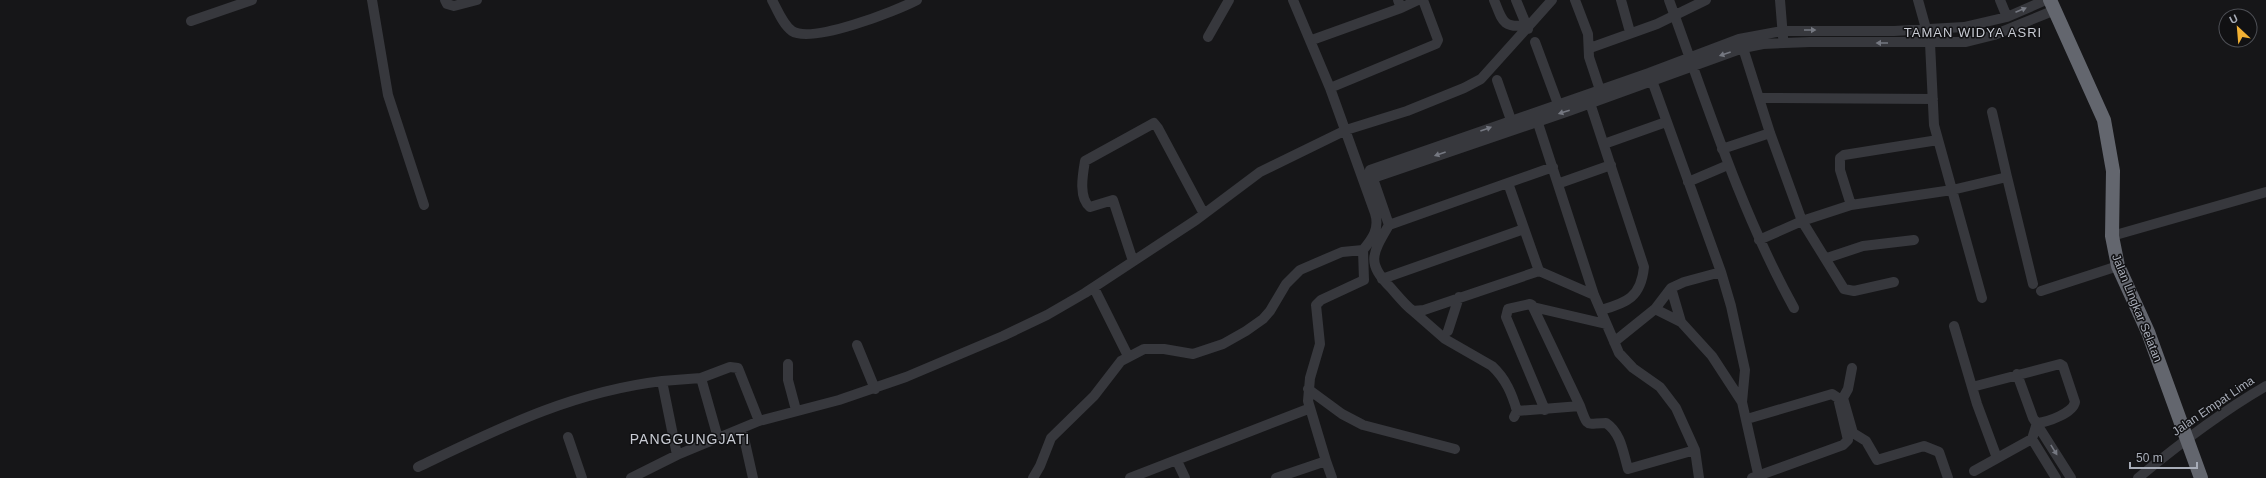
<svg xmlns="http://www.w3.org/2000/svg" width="2266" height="478" viewBox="0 0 2266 478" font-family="Arial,sans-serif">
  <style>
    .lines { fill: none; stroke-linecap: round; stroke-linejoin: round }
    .minor { stroke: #37383d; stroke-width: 10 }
    .highway { stroke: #63666e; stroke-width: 14 }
    .oneway { fill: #757881 }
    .labels { text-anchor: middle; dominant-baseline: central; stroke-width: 3; stroke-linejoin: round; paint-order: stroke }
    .street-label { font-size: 12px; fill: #a8adb8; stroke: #111113 }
    .neighbourhood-label { font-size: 13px; letter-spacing: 1px; fill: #c9ccd4; stroke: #111113 }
    .quarter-label { font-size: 14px; letter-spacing: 1px; fill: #c9ccd4; stroke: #111113 }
  </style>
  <rect width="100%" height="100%" fill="#161618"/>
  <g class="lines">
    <path class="minor" d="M372 0 388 95 424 205
      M445 0 447 4 454 6 477 0
      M772 0C777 9 783 25 792 31 812 44 896 11 917 0
      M1494 0C1502 19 1502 29 1526 25
      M1516 0 1528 29
      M1575 0 1588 34 1589 57 1602 96
      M1621 0 1630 32
      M1669 0C1707 104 1740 210 1794 308
      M1780 0 1783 37
      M1918 0 1930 43 1934 125 1982 298
      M2000 0 2007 17
      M1401 8 1418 0
      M191 21 252 0
      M1208 37 1229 0
      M1312 40 1401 8 1398 0
      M1535 42 1558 104
      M1590 48 1657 24 1706 0
      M1743 48 1770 133 1802 221 1844 289 1854 291 1894 282
      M1650 75 1721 272 1731 306 1745 370 1742 402 1759 478
      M1497 80 1511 120
      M1330 88 1436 44 1438 40 1423 0
      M1760 98 1933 99
      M1590 103 1644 267C1641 297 1627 303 1601 310
      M1535 114 1594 295 1619 353 1633 368 1660 387 1676 408 1695 450 1699 478
      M1604 144 1666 122
      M1722 149 1770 133
      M1553 167 1389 225 1370 170 1649 73 1739 39 1782 31H1894L1964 27 2007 17 2046 0
      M2007 177 2033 284
      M1373 178 1569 111 1743 48 1763 44 1810 42H1966L1994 35 2055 10
      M1688 182 1728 165
      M1560 183 1611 165
      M1851 205 1840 170V158L1844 155 1938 140
      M1389 225C1372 254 1366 263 1391 288 1398 296 1405 305 1413 311L1424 310 1539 271 1508 183
      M2112 236 2266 192
      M1759 240 1802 221 1851 205 1952 190 2007 177 1992 112
      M1827 258 1863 246 1914 240
      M1133 261 1113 200 1090 207C1078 198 1083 173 1085 161L1154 123 1158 128 1204 214
      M1539 271 1594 295
      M1382 279 1524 229
      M1094 288 1128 356
      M1671 288 1681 322
      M2041 291 2118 266
      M1533 307 1606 324
      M1655 309 1681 322 1712 356 1742 402
      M1413 311 1445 339 1492 366C1506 379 1512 394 1517 411
      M1954 326 1977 404 1997 458
      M1448 331 1459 297
      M1614 342 1655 309 1671 288 1684 282 1721 272
      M857 345 875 389
      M788 364V380L796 410
      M1852 368 1848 389 1843 398 1853 433 1866 441 1877 460 1924 446 1939 452 1948 478
      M2017 374 2033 418 2071 478
      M701 378 730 367 738 368 759 421
      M662 381 701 378 718 438
      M1972 387 2060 364 2063 366 2075 402C2073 413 2048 422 2037 423
      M1308 389 1342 414 1363 425 1455 449
      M1545 410 1506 317 1508 309 1530 304 1532 305 1580 406
      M1514 417 1517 411 1580 406C1588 429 1586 423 1606 423 1621 433 1623 452 1628 469L1695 450
      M1747 419 1832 394 1838 398 1848 440 1843 445 1752 478
      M742 429 753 478
      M568 437 582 478
      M2032 439 2056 478
      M1177 461 1185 478
      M1326 461 1332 478
      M418 467C500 428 571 392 662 381L677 455
      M1974 471 2032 439 2037 423
      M631 478 677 455 759 421 839 400 906 377 1003 336 1047 315 1085 293 1196 220 1260 172 1346 130 1407 111 1464 88 1481 79 1552 0
      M1033 478 1040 466 1051 438 1094 396 1121 361 1144 349H1164L1193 354 1223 344 1246 331 1263 319 1270 311 1286 284 1300 270 1342 252 1363 250C1372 239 1380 229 1375 213L1330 88 1293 0
      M1130 478 1308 409
      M1276 478 1326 461 1308 401 1310 378 1320 344 1316 305 1321 300 1364 280 1363 250
      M2138 478C2179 444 2221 412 2266 386"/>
    <path class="highway" d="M2050 0 2104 120 2113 171 2112 236 2118 266 2148 332 2201 478"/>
  </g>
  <defs><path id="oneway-solid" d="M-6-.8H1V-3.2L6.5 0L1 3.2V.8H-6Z"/></defs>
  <g class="oneway">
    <use href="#oneway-solid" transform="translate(2021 10) rotate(-23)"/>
    <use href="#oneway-solid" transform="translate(1810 30)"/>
    <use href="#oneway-solid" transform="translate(1882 43) rotate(180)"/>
    <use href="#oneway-solid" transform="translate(1725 54) rotate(161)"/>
    <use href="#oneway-solid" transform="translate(1564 112) rotate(162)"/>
    <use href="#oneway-solid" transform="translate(1486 129) rotate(-20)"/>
    <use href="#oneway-solid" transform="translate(1440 154) rotate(161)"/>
    <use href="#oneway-solid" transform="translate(2054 450) rotate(58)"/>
  </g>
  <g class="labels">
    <g class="street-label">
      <text transform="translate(2137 308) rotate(68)">Jalan Lingkar Selatan</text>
      <text transform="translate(2213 406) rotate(-34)">Jalan Empat Lima</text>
    </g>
    <g class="neighbourhood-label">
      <text x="1973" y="32">TAMAN WIDYA ASRI</text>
    </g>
    <g class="quarter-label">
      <text x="690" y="439">PANGGUNGJATI</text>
    </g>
  </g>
  <g transform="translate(2238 28) rotate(334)"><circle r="19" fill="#111113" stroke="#4d4f55"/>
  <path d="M0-3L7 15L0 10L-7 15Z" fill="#f2b134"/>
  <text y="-6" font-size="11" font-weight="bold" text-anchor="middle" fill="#a8adb8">U</text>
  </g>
  <path d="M2130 462v6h67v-6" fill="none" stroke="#a8adb8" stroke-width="2"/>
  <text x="2136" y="462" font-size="12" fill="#a8adb8" stroke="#111113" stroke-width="3" paint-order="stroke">50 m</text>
</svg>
